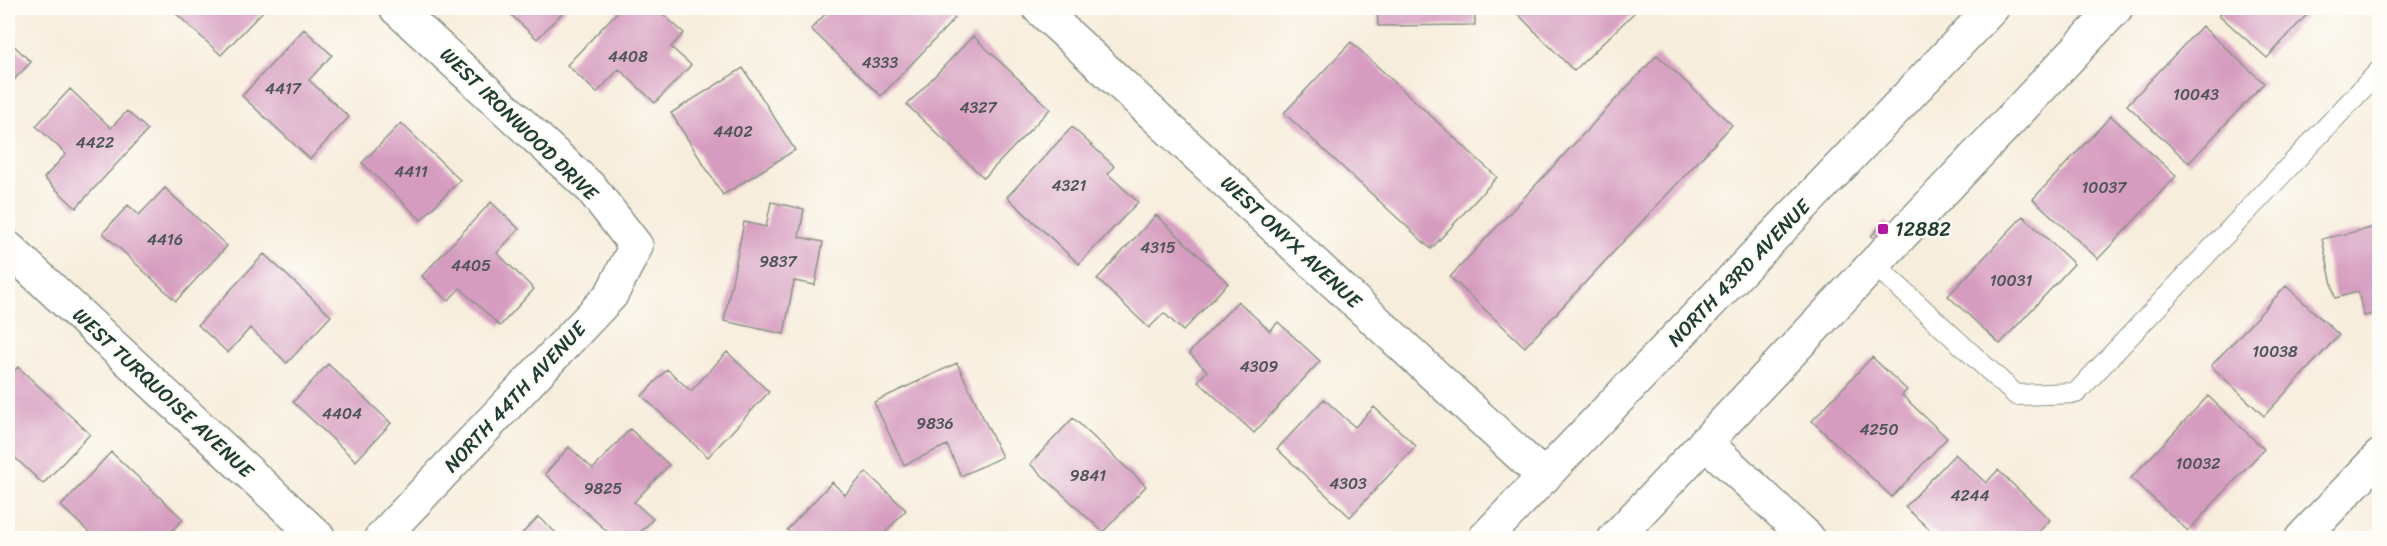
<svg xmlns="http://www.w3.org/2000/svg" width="2387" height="546" viewBox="0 0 2387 546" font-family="Sriracha,sans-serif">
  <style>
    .building { fill: #d69cbf }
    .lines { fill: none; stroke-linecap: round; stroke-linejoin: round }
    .lane-casing { stroke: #8b9588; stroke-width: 22 }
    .street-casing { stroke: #8b9588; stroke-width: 36 }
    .secondary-casing { stroke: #8b9588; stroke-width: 36 }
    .lane { stroke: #fff; stroke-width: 20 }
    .street { stroke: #fff; stroke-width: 33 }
    .secondary { stroke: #fff; stroke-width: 33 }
    .poi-dot { fill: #b5179e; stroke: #fdfcf7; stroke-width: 2 }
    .labels { text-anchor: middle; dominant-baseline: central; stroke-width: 5; stroke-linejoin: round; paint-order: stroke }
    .number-label { font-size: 16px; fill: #4d5557 }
    .street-label { font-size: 20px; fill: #1f3d34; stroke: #fdfcf7 }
    .poi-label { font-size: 20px; fill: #1f3d34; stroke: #fdfcf7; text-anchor: start }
  </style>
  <rect width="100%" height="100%" fill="#fdfcf7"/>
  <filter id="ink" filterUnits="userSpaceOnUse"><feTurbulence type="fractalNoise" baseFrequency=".0167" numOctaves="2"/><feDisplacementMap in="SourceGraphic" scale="12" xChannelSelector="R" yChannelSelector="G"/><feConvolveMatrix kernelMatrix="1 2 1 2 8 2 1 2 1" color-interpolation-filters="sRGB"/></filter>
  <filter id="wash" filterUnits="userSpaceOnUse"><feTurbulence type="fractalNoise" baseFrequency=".008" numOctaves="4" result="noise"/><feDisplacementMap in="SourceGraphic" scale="24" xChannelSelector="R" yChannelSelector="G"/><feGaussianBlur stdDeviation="1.35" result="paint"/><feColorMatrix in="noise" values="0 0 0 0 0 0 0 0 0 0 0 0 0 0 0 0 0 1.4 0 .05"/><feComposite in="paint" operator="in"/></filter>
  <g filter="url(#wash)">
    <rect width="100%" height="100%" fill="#f7eddc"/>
    <g id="blocks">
      <path class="building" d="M170 8H266L221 55Z
        M514 8H567L537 39 509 13Z
        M621 8H656L684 33 671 47 691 65 655 103 619 69 597 93 567 65Z
        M831 8H943L955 18 881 96 811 29Z
        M1377 8H1475V25L1378 26Z
        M1512 8H1639L1574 71Z
        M2226 8H2313L2267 58 2219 15Z
        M2202 26 2264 83 2189 163 2127 105Z
        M304 29 332 55 309 80 349 117 310 159 242 96Z
        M973 36 1050 109 984 178 907 105Z
        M8 40 31 62 8 86Z
        M1351 42 1497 177 1431 249 1284 113Z
        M1657 55 1732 125 1525 347 1450 277Z
        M743 68 795 150 723 195 671 113Z
        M70 89 111 128 127 111 148 130 76 208 44 178 66 154 36 126Z
        M2111 116 2176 176 2098 259 2033 199Z
        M401 123 460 180 421 220 362 163Z
        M1072 127 1114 166 1108 174 1138 202 1079 264 1007 197Z
        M165 188 227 246 176 301 103 233 128 205 139 215Z
        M491 202 519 229 497 253 534 289 500 326 460 288 448 301 422 276Z
        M771 202 804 209 799 237 823 242 815 285 794 281 784 334 724 321 744 222 766 227Z
        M1156 215 1228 283 1183 331 1164 313 1149 328 1097 279Z
        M2023 216 2074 264 2000 344 1948 296Z
        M1885 221 1890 226 1877 240 1871 236Z
        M2380 226V312L2364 316 2358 292 2335 298 2322 239Z
        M264 254 331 316 287 363 250 328 228 353 198 325Z
        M2286 286 2339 335 2264 416 2211 366Z
        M1238 301 1270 331 1278 322 1320 361 1254 433 1198 381 1207 371 1189 353Z
        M727 352 769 392 708 457 642 396 667 369 691 391Z
        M1872 357 1907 390 1902 395 1947 438 1892 497 1812 421Z
        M957 363 1002 457 961 476 947 445 904 465 874 402Z
        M328 364 391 423 356 461 293 402Z
        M18 367 90 434 43 484 8 451V378Z
        M2208 396 2264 449 2188 531 2131 478Z
        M1324 399 1355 427 1374 407 1416 446 1350 517 1277 449Z
        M1073 418 1146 486 1103 532 1030 464Z
        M630 429 669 465 634 502 653 519 635 538H614L545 474 569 447 593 469Z
        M111 452 183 519 165 538H126L124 537 122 538H95L61 506Z
        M1955 454 1986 483 1998 470 2050 520 2033 538H1939L1905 507Z
        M866 472 906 510 880 538H797L787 530 832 482 845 495Z
        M538 517 562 538H518Z"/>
    </g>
  </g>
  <g filter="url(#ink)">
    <use href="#blocks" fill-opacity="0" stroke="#8b9588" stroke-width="1.5"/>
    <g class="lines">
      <g class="lane-casing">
        <path id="lane" d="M1874 264 2016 395 2076 393 2380 70"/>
      </g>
      <g class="street-casing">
        <path id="street" d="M1039 8 1544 477
          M8 248 319 538
          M1705 442 1808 538
          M381 538 611 295 636 246 592 189 396 8
          M1615 538 2116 8
          M2302 538 2380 456"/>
      </g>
      <g class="secondary-casing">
        <path id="secondary" d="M1485 538 1992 8"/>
      </g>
      <use href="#lane" class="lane"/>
      <use href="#street" class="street"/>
      <use href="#secondary" class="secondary"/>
    </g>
  </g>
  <rect class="poi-dot" x="1877" y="223" width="12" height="12" rx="3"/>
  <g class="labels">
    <g class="number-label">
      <text x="628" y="56">4408</text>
      <text x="880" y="62">4333</text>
      <text x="283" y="88">4417</text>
      <text x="2196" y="94">10043</text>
      <text x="978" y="107">4327</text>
      <text x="733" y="131">4402</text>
      <text x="95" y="142">4422</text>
      <text x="411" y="171">4411</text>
      <text x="1069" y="185">4321</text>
      <text x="2104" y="187">10037</text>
      <text x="165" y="239">4416</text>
      <text x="1158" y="247">4315</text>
      <text x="778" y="261">9837</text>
      <text x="471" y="265">4405</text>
      <text x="2011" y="280">10031</text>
      <text x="2275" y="351">10038</text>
      <text x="1259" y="366">4309</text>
      <text x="342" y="413">4404</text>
      <text x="935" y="423">9836</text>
      <text x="1879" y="429">4250</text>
      <text x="2198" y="463">10032</text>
      <text x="1088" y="475">9841</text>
      <text x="1348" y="483">4303</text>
      <text x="603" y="488">9825</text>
      <text x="1970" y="495">4244</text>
    </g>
    <g class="street-label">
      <text transform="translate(519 124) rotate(44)">WEST IRONWOOD DRIVE</text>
      <text transform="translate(1291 242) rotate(43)">WEST ONYX AVENUE</text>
      <text transform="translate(1739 273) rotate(-46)">NORTH 43RD AVENUE</text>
      <text transform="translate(163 393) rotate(43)">WEST TURQUOISE AVENUE</text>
      <text transform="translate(515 397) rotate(-47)">NORTH 44TH AVENUE</text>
    </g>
    <g class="poi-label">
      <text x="1895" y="229">12882</text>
    </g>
  </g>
  <rect width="2387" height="546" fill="none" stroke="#fdfcf7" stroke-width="30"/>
</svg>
